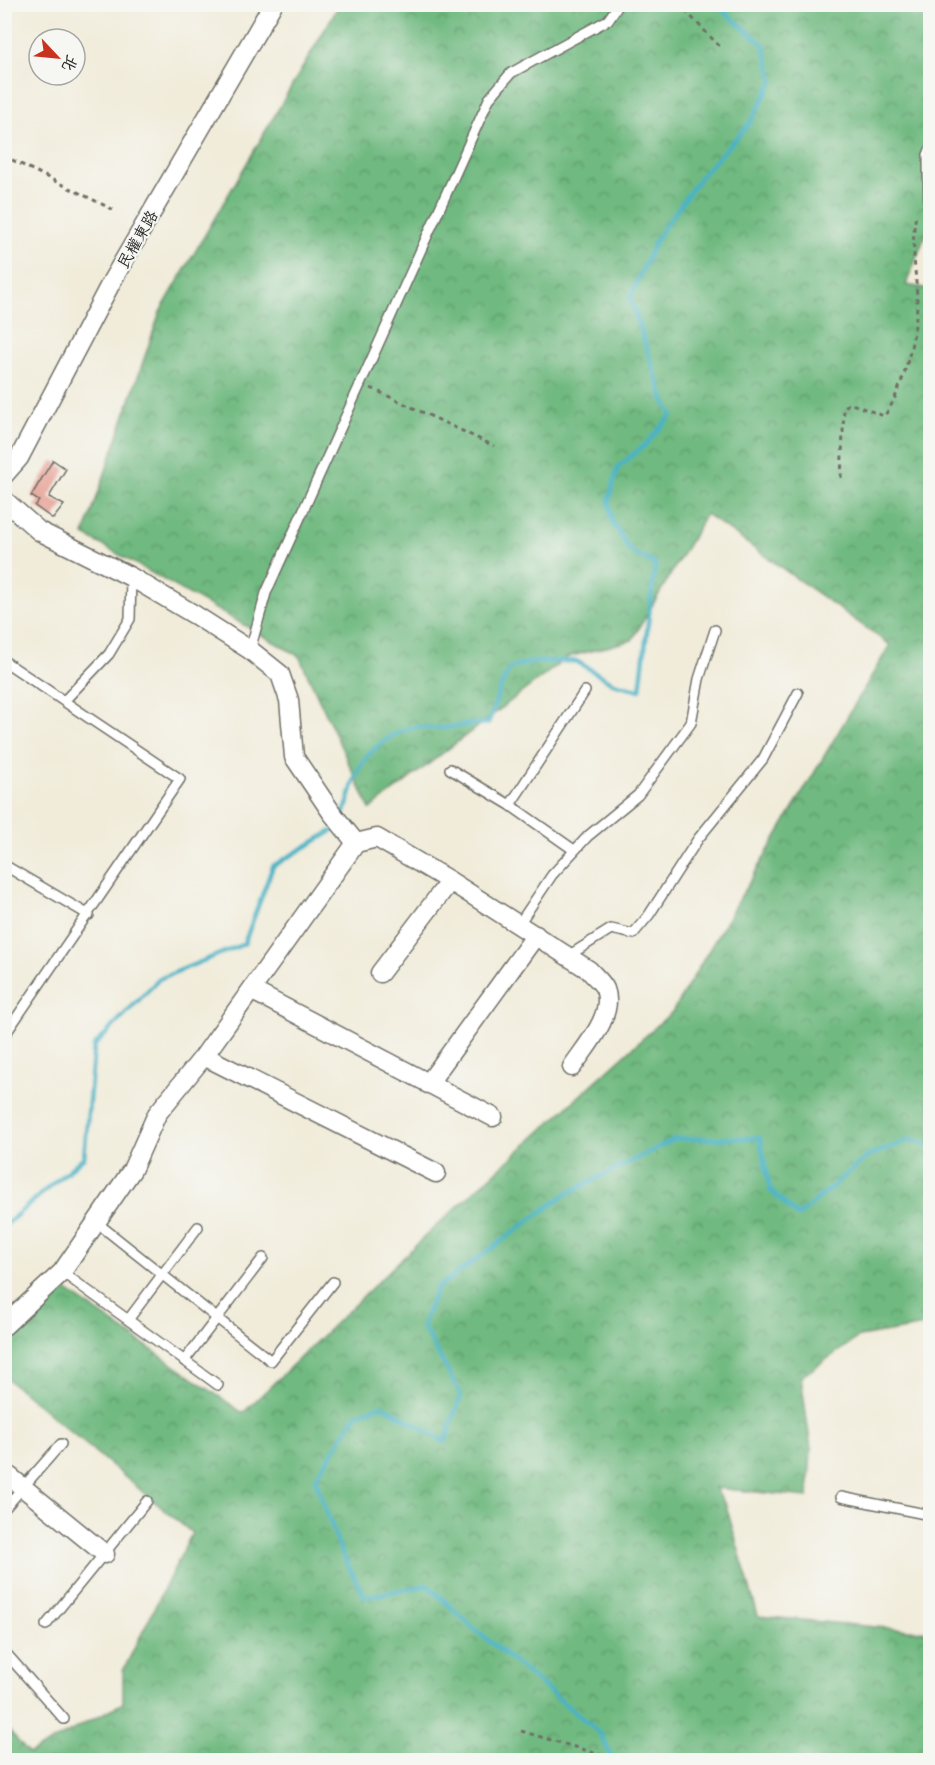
<svg xmlns="http://www.w3.org/2000/svg" width="935" height="1765" viewBox="0 0 935 1765" font-family="Delius,'LXGW WenKai TC',sans-serif">
  <style>
    .forest { fill: url(#forest-crowns); stroke: #4e7256; stroke-width: 1.5 }
    .lines { fill: none; stroke-linecap: round; stroke-linejoin: round }
    .stream { stroke: #49b3c6; stroke-width: 4.5 }
    .building { fill: #e38d80 }
    .service-casing { stroke: #706f68; stroke-width: 12 }
    .minor-casing { stroke: #706f68; stroke-width: 21 }
    .path { stroke: #706f68; stroke-width: 3; stroke-dasharray: 4.5 4.5; stroke-linecap: butt }
    .service { stroke: #fff; stroke-width: 9 }
    .minor { stroke: #fff; stroke-width: 18 }
    .labels { text-anchor: middle; dominant-baseline: central; stroke-width: 4.5; stroke-linejoin: round; paint-order: stroke }
    .street-label { font-size: 16px; fill: #2b2b2b; stroke: #f6f6f2 }
  </style>
  <defs>
    <pattern id="forest-crowns" width="20" height="18" patternUnits="userSpaceOnUse" patternTransform="scale(1.5)"><rect width="20" height="18" fill="#70b980"/><path d="M2 6a3 3 0 1 1 6 0M12 15a3 3 0 1 1 6 0" fill="none" stroke="#5c9769"/></pattern>
  </defs>
  <rect width="100%" height="100%" fill="#f6f6f2"/>
  <filter id="ink" filterUnits="userSpaceOnUse"><feTurbulence type="fractalNoise" baseFrequency=".0167" numOctaves="2"/><feDisplacementMap in="SourceGraphic" scale="12" xChannelSelector="R" yChannelSelector="G"/><feConvolveMatrix kernelMatrix="1 2 1 2 8 2 1 2 1" color-interpolation-filters="sRGB"/></filter>
  <filter id="wash" filterUnits="userSpaceOnUse"><feTurbulence type="fractalNoise" baseFrequency=".008" numOctaves="4" result="noise"/><feDisplacementMap in="SourceGraphic" scale="24" xChannelSelector="R" yChannelSelector="G"/><feGaussianBlur stdDeviation="1.35" result="paint"/><feColorMatrix in="noise" values="0 0 0 0 0 0 0 0 0 0 0 0 0 0 0 0 0 1.4 0 .05"/><feComposite in="paint" operator="in"/></filter>
  <g filter="url(#wash)">
    <rect width="100%" height="100%" fill="#f1ecda"/>
    <path class="forest" d="M339 5H930V223L906 285 930 289V1325L859 1337 801 1377 811 1449 808 1497 715 1488 726 1506 758 1616 930 1632V1760H5L4 1725 29 1754 123 1703V1671L192 1533 5 1377V1348L60 1286 243 1413 423 1238 673 1011 890 645 706 514 632 640 568 657 370 809 299 656 84 535 160 312Z"/>
    <g class="lines">
      <path class="stream" d="M341 818C351 803 350 786 358 771 368 750 391 732 415 727 423 726 433 729 442 728 458 727 472 723 488 723 496 704 499 684 511 667L534 662 576 661 613 683 640 690 655 564 630 551 612 521 609 500 618 467 646 444 672 415 664 400 630 298 656 239 701 176 750 123 773 81 764 45 715 4
        M4 1226 84 1157 94 1046 159 979 244 944 273 866 334 830 337 826
        M613 1760 600 1733 477 1631 427 1585 365 1597 342 1554 315 1479 357 1414 382 1405 445 1442 461 1395 422 1325 437 1288 566 1194 675 1139 760 1138 770 1190 798 1216 868 1156 912 1139 930 1146"/>
    </g>
    <g id="blocks">
      <path class="building" d="M53 460 66 469 49 497 64 505 53 519 35 506 39 501 31 496Z"/>
    </g>
  </g>
  <g filter="url(#ink)">
    <use href="#blocks" fill-opacity="0" stroke="#706f68" stroke-width="1.5"/>
    <g class="lines">
      <g class="service-casing">
        <path id="service" d="M929 222 928 155 930 150
          M4 450 17 461
          M250 650 266 593 489 99 511 73 608 20 619 4
          M4 661 180 779 4 1036
          M65 700 109 654 130 619 131 577
          M450 769 510 805 574 850
          M510 805 585 691
          M4 865 89 915
          M519 924 552 875 588 836 638 795 691 723 699 679 715 630
          M568 956 611 929 633 934 649 915 698 839 763 759 798 693
          M96 1222 271 1361 333 1282
          M62 1272 218 1385
          M128 1320 198 1227
          M184 1361 263 1258
          M841 1497 930 1515
          M4 1509 61 1444
          M46 1625 147 1501
          M4 1651 64 1719"/>
      </g>
      <g class="minor-casing">
        <path id="minor" d="M4 475 19 458 113 279 273 4
          M4 500 39 531 131 577 195 615 250 650 280 674 289 700 294 757 332 813 356 843 204 1056 157 1114 132 1170 62 1272 4 1326
          M356 843 377 838 450 881 589 970C594 976 602 982 605 989 615 1015 586 1046 572 1067
          M380 973 450 881
          M251 990 493 1117
          M204 1056 436 1173
          M428 1084 536 935
          M4 1472 105 1554"/>
      </g>
      <path class="path" d="M679 4 722 49
        M4 156 116 211
        M371 388 494 446
        M841 478 844 408 849 403 884 416C903 393 916 334 917 304 917 275 910 245 916 215
        M521 1731 618 1760"/>
      <use href="#service" class="service"/>
      <use href="#minor" class="minor"/>
    </g>
  </g>
  <g class="labels">
    <g class="street-label">
      <text transform="translate(137 239) rotate(-60)">民權東路</text>
    </g>
  </g>
  <rect width="935" height="1765" fill="none" stroke="#f6f6f2" stroke-width="24"/>
  <g transform="translate(57 57) rotate(116)"><circle r="28" fill="#f6f6f2" stroke="#a5a5a2" stroke-width="1.5"/>
  <path d="M0-4.5L10 22L0 15L-10 22Z" fill="#c8321e"/>
  <text y="-9" font-size="16" font-weight="bold" text-anchor="middle" fill="#2b2b2b">北</text>
  </g>
</svg>
